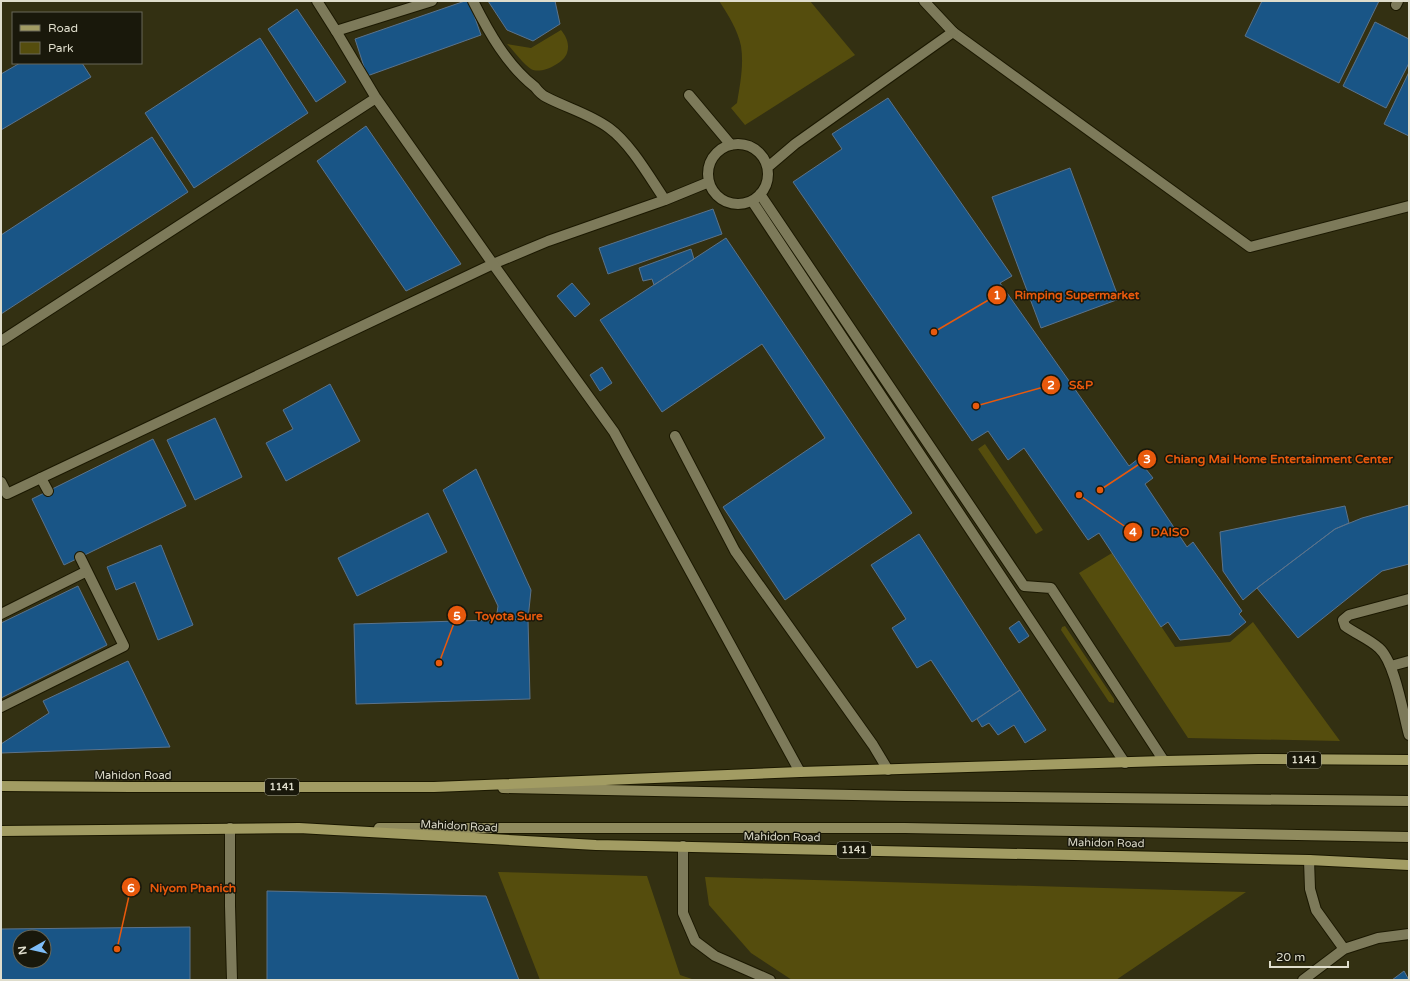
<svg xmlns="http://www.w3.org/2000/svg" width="1410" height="981" viewBox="0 0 1410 981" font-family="'Varela Round',sans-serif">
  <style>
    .green { fill: #554d0d }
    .building { fill: #195586; stroke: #5b738b; fill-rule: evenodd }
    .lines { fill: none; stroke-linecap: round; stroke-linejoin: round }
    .service-casing { stroke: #1b1800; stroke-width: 12 }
    .minor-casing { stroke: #1b1800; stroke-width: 12 }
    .secondary-casing { stroke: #1b1800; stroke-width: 12 }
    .primary-casing { stroke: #1b1800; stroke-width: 12 }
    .service { stroke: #7d7a5a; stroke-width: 10 }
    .minor { stroke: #7d7a5a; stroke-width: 10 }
    .secondary { stroke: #908b5e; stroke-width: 10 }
    .primary { stroke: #a29c63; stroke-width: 10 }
    .labels { text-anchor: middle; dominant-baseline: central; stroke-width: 3; stroke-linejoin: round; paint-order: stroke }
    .shield { fill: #19180b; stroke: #a4a292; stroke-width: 1 }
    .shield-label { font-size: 10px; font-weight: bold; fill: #dfddcc }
    .street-label { font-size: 11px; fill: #dfddcc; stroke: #19180b }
    .leader { fill: none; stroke: #e8590c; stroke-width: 1.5 }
    .callout-dot { fill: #e8590c; stroke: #19180b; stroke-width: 1.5 }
    .mark-label { font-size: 12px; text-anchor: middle; font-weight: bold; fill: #fff }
    .callout-label { font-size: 12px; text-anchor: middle; font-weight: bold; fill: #e8590c; stroke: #19180b; stroke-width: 3; stroke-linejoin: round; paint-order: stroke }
  </style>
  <rect width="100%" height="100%" fill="#333012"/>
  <path class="green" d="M719 1H810L855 55 745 125 731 108 737 103C740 85 744 65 741 46 738 31 728 14 719 1Z
    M561 30C566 36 570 44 567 53 564 63 541 75 531 69 524 65 513 50 507 44L531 48Z
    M985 444 1043 530 1036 534 978 449Z
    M1112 553 1175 647 1230 642 1253 622 1340 741 1188 738 1079 573Z
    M1065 626 1114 699V703L1109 702 1061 630 1062 627Z
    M498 872 647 876 680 975 695 980H540Z
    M705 877 1246 892 1116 980H792L751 953 709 905Z"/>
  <path class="building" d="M465 1H469L481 35 367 76 355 39Z
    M488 1H555L560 24 533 41 507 30Z
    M1262 1H1379L1339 83 1245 36Z
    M297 9 346 82 316 102 268 29Z
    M1375 22 1409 39V63L1386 108 1343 86Z
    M260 38 308 113 194 188 145 113Z
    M20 63H82L91 77 1 130V74Z
    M1409 72V136L1384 124Z
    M888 98 1012 276 1000 283 1129 466 1138 459 1153 478 1145 484 1187 547 1193 542 1242 611 1239 614 1246 622 1230 635 1180 640 1168 622 1161 627 1099 533 1088 540 1024 448 1008 460 988 431 972 441 793 182 842 149 832 134Z
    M366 126 461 264 406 291 317 161Z
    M152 137 188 192 1 314V235Z
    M1070 168 1119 299 1041 328 992 197Z
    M713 209 722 234 608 274 599 248Z
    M726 238 912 513 785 600 723 507 825 438 762 344 662 412 600 320Z
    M691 249 694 259 654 285 652 279 643 281 639 268Z
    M572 283 590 304 575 317 557 296Z
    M602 367 612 383 600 391 590 375Z
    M330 384 360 441 286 481 266 443 293 429 283 410Z
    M215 418 242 477 195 500 167 440Z
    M153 439 186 506 64 565 32 499Z
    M476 469 531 590 528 619 496 620 498 606 443 490Z
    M1409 505V564L1382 571 1298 638 1257 588 1335 529 1362 518Z
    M1345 506 1349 523 1335 529 1257 588 1243 600 1223 571 1220 532Z
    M428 513 447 552 357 596 338 558Z
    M919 534 1020 690 972 722 931 660 917 668 892 628 906 619 871 565Z
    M161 545 193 625 158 640 135 582 116 590 107 567Z
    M78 586 107 645 1 698V623Z
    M528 619 530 699 356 704 354 624Z
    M1019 621 1029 636 1019 643 1009 628Z
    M128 661 170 747 1 753V744L49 713 43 701Z
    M1020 690 1046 730 1025 743 1014 725 998 735 989 723 982 727 977 719Z
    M267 891 486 896 519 980H267Z
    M190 927V980H1V929ZM20 937H44V961H20Z
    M1404 971 1409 980H1392Z"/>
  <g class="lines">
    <g class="service-casing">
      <path id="service" d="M473 1C489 33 507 65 535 87 538 91 542 95 546 97 567 108 590 114 609 128 631 144 650 178 665 200
        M1396 5 1398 1
        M336 31 432 1
        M689 95 731 145
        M708 174a30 30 0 1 1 60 0a30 30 0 1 1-60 0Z
        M768 167 795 144 953 32 1250 247 1409 206
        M760 194 1024 586 1051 588 1164 761
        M752 201 1125 763
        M493 264 548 241 665 200 709 182
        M675 436 735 551 873 745 888 770
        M41 478 48 491
        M1409 599 1349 615 1343 620 1345 626C1356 634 1369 639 1379 648 1395 662 1403 713 1409 735
        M1 614 87 571
        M1391 666 1409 661
        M1 707 124 646 80 557
        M230 828V906L232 980
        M683 846V913L695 941 715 956 770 980
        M1309 860 1310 889 1316 910 1344 949
        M1303 980 1344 949 1378 938 1409 934"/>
    </g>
    <g class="minor-casing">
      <path id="minor" d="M317 1 336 31 376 98 493 264 614 432 800 772
        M924 1 953 32
        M1 341 376 98
        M1 482 7 494 493 264"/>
    </g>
    <g class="secondary-casing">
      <path id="secondary" d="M503 788 905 796 1409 801
        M379 828H905L1409 837"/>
    </g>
    <g class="primary-casing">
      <path id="primary" d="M1 786 130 787H434L800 772 1164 761 1258 759 1409 760
        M1 831 299 828 596 845 1309 860 1409 865"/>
    </g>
    <use href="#service" class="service"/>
    <use href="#minor" class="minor"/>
    <use href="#secondary" class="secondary"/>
    <use href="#primary" class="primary"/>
  </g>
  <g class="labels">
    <g class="shield">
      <rect x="1287" y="752" width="34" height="16" rx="3"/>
      <rect x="265" y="779" width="34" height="16" rx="3"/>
      <rect x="837" y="842" width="34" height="16" rx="3"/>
    </g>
    <g class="shield-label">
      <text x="1304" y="760">1141</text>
      <text x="282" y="787">1141</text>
      <text x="854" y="850">1141</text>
    </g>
    <g class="street-label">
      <text x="133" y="775">Mahidon Road</text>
      <text transform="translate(459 826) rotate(3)">Mahidon Road</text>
      <text transform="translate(782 837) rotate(1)">Mahidon Road</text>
      <text transform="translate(1106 843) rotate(1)">Mahidon Road</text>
    </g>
  </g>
  <path class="leader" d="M934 332L997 295M976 406L1051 385M1100 490L1147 459M1079 495L1133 532M439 663L457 615M117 949L131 887"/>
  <g class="callout-dot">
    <circle cx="934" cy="332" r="4"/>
    <circle cx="976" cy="406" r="4"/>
    <circle cx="1100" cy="490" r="4"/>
    <circle cx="1079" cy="495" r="4"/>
    <circle cx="439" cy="663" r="4"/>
    <circle cx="117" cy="949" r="4"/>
    <circle cx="997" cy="295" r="10"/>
    <circle cx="1051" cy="385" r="10"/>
    <circle cx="1147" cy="459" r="10"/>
    <circle cx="1133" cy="532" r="10"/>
    <circle cx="457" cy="615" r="10"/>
    <circle cx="131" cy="887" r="10"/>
  </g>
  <g class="mark-label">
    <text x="997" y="299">1</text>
    <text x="1051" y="389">2</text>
    <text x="1147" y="463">3</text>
    <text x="1133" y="536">4</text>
    <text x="457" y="620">5</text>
    <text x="131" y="892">6</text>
  </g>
  <g class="callout-label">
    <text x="1077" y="299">Rimping Supermarket</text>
    <text x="1081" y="389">S&amp;P</text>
    <text x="1279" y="463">Chiang Mai Home Entertainment Center</text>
    <text x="1170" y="536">DAISO</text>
    <text x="509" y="620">Toyota Sure</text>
    <text x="193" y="892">Niyom Phanich</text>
  </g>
  <rect width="1410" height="981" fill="none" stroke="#dfddcc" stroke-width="4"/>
  <rect x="12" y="12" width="130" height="52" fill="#19180b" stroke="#686758"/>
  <rect x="20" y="25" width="20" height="6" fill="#a29c63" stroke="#686758"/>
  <text x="48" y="32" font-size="12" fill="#dfddcc">Road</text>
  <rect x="20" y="42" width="20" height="12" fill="#554d0d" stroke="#686758"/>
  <text x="48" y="52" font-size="12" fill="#dfddcc">Park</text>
  <g transform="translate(32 949) rotate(262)"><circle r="19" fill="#19180b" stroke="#686758"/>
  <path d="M0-3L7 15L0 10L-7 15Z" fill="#7ebef9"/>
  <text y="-6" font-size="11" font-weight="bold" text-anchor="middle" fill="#dfddcc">N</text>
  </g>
  <path d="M1270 961v6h78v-6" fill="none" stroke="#dfddcc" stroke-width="2"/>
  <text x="1276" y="961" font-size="12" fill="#dfddcc" stroke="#19180b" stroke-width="3" paint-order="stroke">20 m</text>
</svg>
